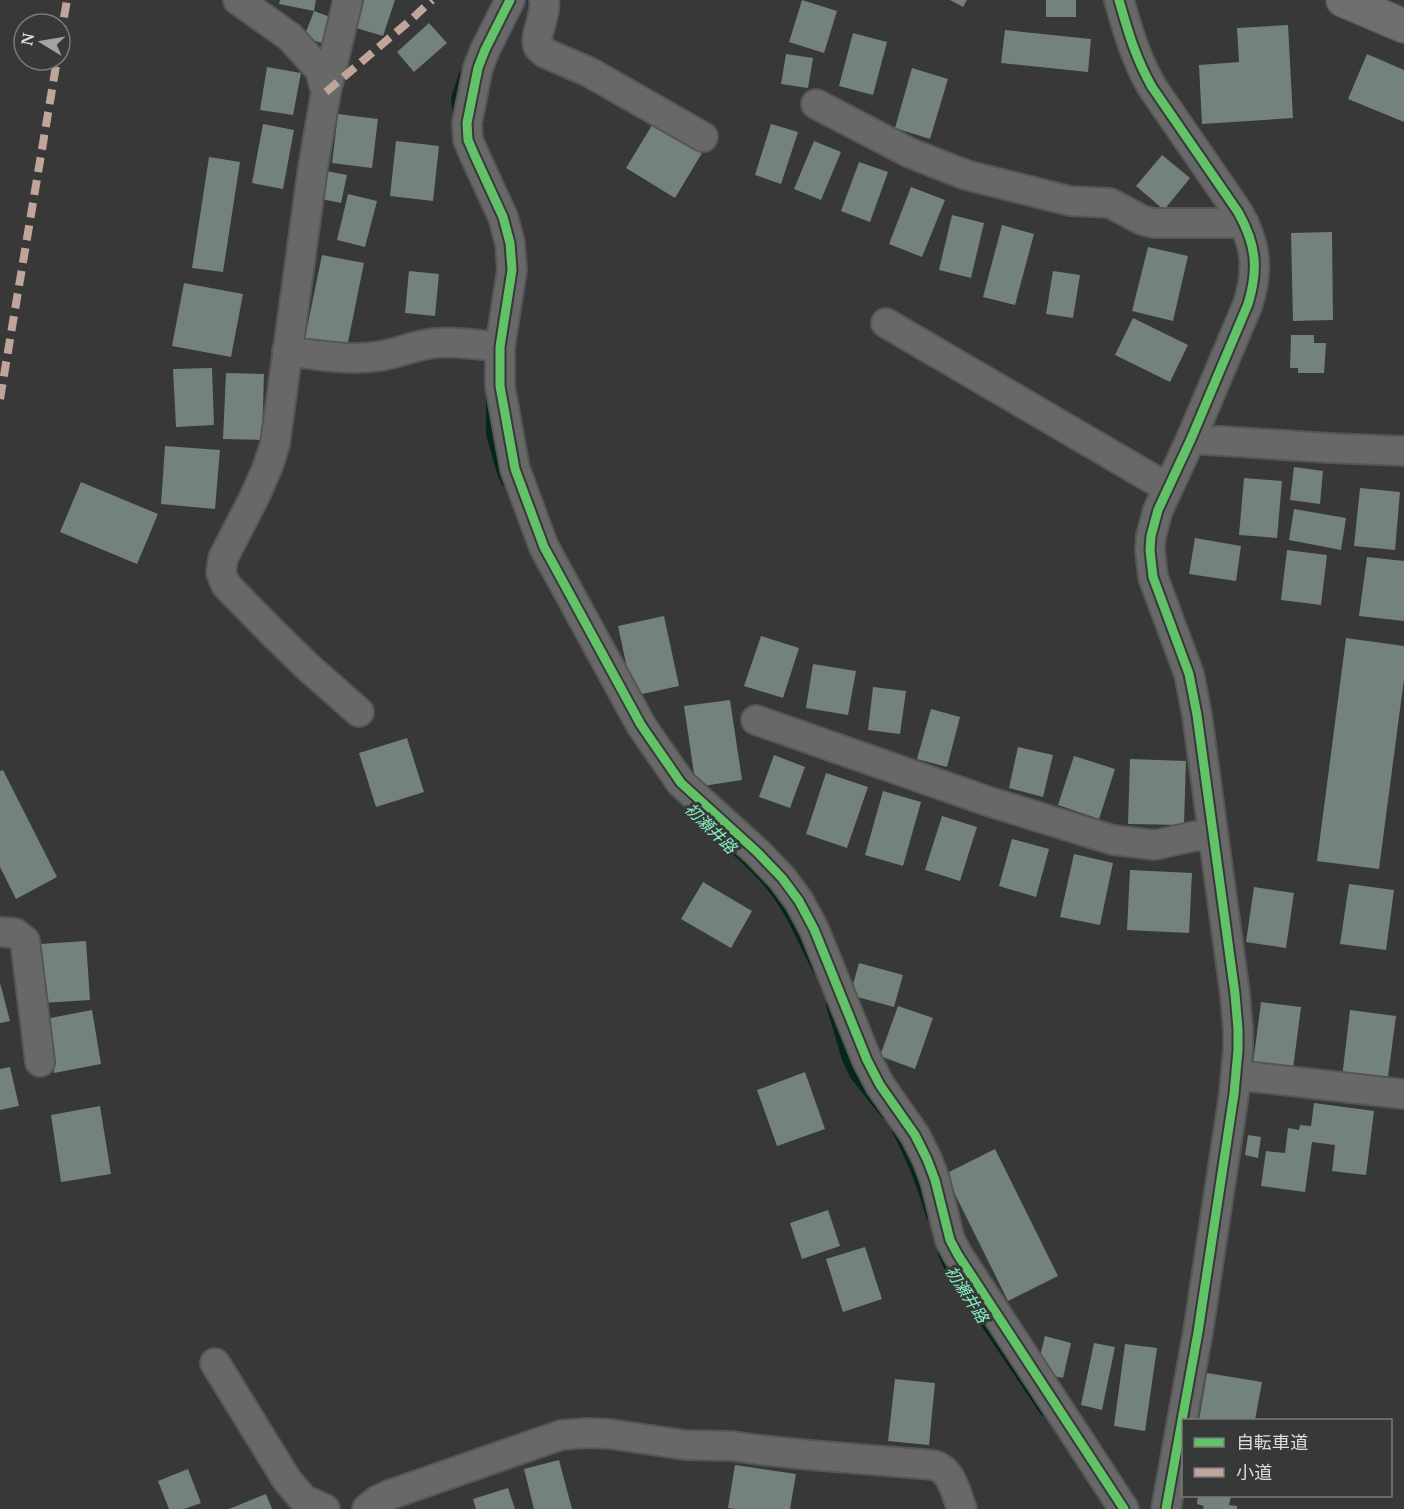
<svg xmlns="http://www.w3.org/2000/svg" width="1404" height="1509" viewBox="0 0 1404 1509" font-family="'PT Serif','Noto Sans JP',serif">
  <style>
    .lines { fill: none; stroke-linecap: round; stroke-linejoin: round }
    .stream { stroke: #052619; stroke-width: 8 }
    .building { fill: #73827b }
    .minor-casing { stroke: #555655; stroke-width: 32 }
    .major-casing { stroke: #555655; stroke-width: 36 }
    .minor { stroke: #676867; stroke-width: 28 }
    .major { stroke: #6f6f6f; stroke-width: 33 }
    .quiet { stroke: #c0a59a; stroke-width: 8; stroke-dasharray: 15 8; stroke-linecap: butt }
    .cycleway-casing { stroke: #363937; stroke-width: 13 }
    .cycleway { stroke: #61c268; stroke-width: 9 }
    .labels { text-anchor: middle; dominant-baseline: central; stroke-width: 6; stroke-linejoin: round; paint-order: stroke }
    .water-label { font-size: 16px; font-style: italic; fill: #88efc1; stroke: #363937 }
  </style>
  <rect width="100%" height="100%" fill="#373837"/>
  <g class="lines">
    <path class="stream" d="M457 114 455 98 463 74
      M490 401V434L500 470 505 482
      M713 831C733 850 756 868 772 889 791 913 803 944 817 971
      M830 1005 846 1059 854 1076 885 1115
      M896 1131C911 1158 921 1186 930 1216
      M942 1254 948 1267 960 1287 1044 1412"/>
  </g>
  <path class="building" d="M280 0H316L314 11 279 4Z
    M364 0H395L383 36 356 28Z
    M802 0 837 11 824 53 789 42Z
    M950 0H967L963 7Z
    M1046 0H1076V17H1046Z
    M314 11 333 18 324 44 304 37Z
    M429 23 447 43 414 72 397 52Z
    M1288 25 1293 118 1202 124 1199 65 1239 62 1237 28Z
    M1005 30 1091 39 1088 72 1001 63Z
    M853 33 887 42 873 95 839 86Z
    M786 54 813 58 808 88 781 84Z
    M1367 54 1404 70V122L1348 99Z
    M267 67 301 73 293 115 260 110Z
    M912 68 948 79 930 139 895 128Z
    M338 114 378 119 372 168 332 163Z
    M654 122 702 153 675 198 626 168Z
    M263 124 294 130 283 189 252 183Z
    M771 124 798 132 781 184 755 175Z
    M396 141 439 146 433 201 390 196Z
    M814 141 841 152 821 200 794 189Z
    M1162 155 1190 178 1164 210 1136 186Z
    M209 157 240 162 223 272 192 268Z
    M859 162 888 172 870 222 841 211Z
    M326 171 347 175 341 203 321 199Z
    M911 187 945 200 922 257 889 244Z
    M348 194 377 201 365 247 337 240Z
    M952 215 984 223 971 278 939 270Z
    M1002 225 1034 234 1015 305 983 297Z
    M1332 232 1333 320 1293 321 1291 233Z
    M1148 247 1188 256 1173 321 1132 311Z
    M322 255 364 263 347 347 305 338Z
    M409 271 439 274 435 316 405 313Z
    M1053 271 1080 275 1073 318 1046 314Z
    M184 283 243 294 231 357 172 346Z
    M1133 318 1188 345 1170 382 1115 355Z
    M1291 335H1314V343H1326L1324 373H1298V368H1290Z
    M212 368 214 425 176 427 173 369Z
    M226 373 264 374 262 440 223 439Z
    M165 446 220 450 215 509 161 504Z
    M1294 467 1323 471 1320 504 1290 500Z
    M1244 478 1282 481 1277 538 1239 535Z
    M81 482 158 514 137 564 60 532Z
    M1360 488 1400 492 1395 550 1354 546Z
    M1294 509 1346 518 1341 550 1289 540Z
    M1195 538 1241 546 1236 581 1189 574Z
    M1287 550 1327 555 1321 605 1281 600Z
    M1367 557 1404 561V621L1359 616Z
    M664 616 679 686 633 696 618 626Z
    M761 636 799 648 783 698 744 686Z
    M1346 638 1404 646V679L1379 869 1317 861Z
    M813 664 856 671 848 715 806 708Z
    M873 687 906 691 900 734 868 730Z
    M730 700 742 780 696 787 684 706Z
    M931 709 960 717 947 767 917 759Z
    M407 738 424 792 376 807 359 753Z
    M1018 747 1053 755 1043 797 1009 788Z
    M774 755 805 767 790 808 759 797Z
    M1074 756 1115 769 1099 819 1058 805Z
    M1130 759 1186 761 1184 825 1128 824Z
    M3 770 57 877 16 899 0 867V771Z
    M826 773 868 787 847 848 806 834Z
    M883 791 921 802 903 866 865 855Z
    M942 816 977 827 960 881 925 870Z
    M1012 839 1049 849 1036 897 999 886Z
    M1074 854 1113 863 1100 925 1060 917Z
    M1130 870 1192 873 1189 933 1127 930Z
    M703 882 752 911 731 948 681 919Z
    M1349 884 1394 890 1386 950 1340 944Z
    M1254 887 1294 893 1286 948 1246 942Z
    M86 941 90 1000 43 1003 40 944Z
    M859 963 903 975 894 1007 850 995Z
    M0 983 10 1021 0 1023Z
    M1261 1002 1301 1007 1293 1069 1253 1064Z
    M898 1006 933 1018 915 1069 880 1056Z
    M92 1010 101 1064 54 1073 45 1019Z
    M1350 1010 1396 1016 1387 1084 1342 1078Z
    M10 1067 19 1106 0 1110V1069Z
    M805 1072 825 1129 777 1146 757 1090Z
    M1314 1103 1374 1111 1366 1175 1332 1171 1335 1145 1312 1142 1305 1192 1261 1186 1266 1151 1285 1153 1288 1128 1299 1130 1300 1125 1311 1126Z
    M100 1106 111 1174 61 1182 51 1115Z
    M1248 1135 1261 1137 1258 1158 1245 1155Z
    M995 1149 1058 1276 1008 1301 945 1174Z
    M828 1210 840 1246 802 1259 790 1223Z
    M865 1247 882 1299 843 1312 826 1259Z
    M1045 1336 1071 1343 1063 1378 1036 1372Z
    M1094 1343 1115 1347 1102 1410 1081 1405Z
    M1125 1344 1157 1348 1145 1431 1114 1426Z
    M1207 1373 1262 1382 1255 1420H1199Z
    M895 1379 935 1383 929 1445 888 1441Z
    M559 1460 572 1509H534L524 1469Z
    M735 1465 796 1474 790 1509H736L728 1508Z
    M188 1469 201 1503 184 1509H169L158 1481Z
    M508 1488 515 1509H476L473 1499Z
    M266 1494 272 1509H229Z
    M1198 1496H1231L1229 1505 1237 1506V1509H1203L1204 1506 1197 1504Z"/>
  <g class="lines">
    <g class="minor-casing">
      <path id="minor" d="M238 0 290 37 320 70 326 92 313 167 275 444 268 466 255 496 223 558 221 573 226 585 272 632 309 668 359 712
        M510 0 485 50 478 68 467 123 468 140 474 154 503 217 510 243 512 270 500 347V386L515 469 544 547 641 725 681 783 757 852 782 878 799 901 814 929 867 1060 880 1085 915 1135 927 1159 935 1180 950 1240 958 1255 1124 1509
        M544 0C547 14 534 35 538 46 539 49 542 50 545 53L589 72 703 137
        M1119 0C1128 32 1136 59 1152 87L1238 212C1256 244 1259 268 1248 304L1191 439 1158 510 1151 536 1150 550 1153 577 1189 674 1197 715 1235 994 1238 1029V1050L1234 1094 1198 1332 1166 1509
        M326 92 348 0
        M816 104 910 153 966 175 1070 201 1110 203 1142 220 1153 223H1244
        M886 323 1168 488
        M287 351C317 355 350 361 380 356 398 353 416 345 435 343 456 341 478 345 500 347
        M1191 439 1329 448 1404 451
        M756 720 987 801 1113 840 1155 845 1213 832
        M0 932 15 933 25 941 40 1062
        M1236 1075 1404 1094
        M215 1363 287 1480 303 1499 325 1509
        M367 1509 378 1500 389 1495 561 1435 587 1433 610 1434 685 1445 732 1446 760 1450 810 1455 934 1465C952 1470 956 1494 962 1509"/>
    </g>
    <g class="major-casing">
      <path id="major" d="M1343 0 1404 26"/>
    </g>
    <use href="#minor" class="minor"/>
    <use href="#major" class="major"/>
    <path class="quiet" d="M60 40 67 0
      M326 92 413 18 432 0
      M0 399 57 60"/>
    <g class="cycleway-casing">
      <path id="cycleway" d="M510 0 485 50 478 68 467 123 468 140 474 154 503 217 510 243 512 270 500 347V386L515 469 544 547 641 725 681 783 757 852 782 878 799 901 814 929 867 1060 880 1085 915 1135 927 1159 935 1180 950 1240 958 1255 1124 1509
        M1119 0C1128 32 1136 59 1152 87L1238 212C1256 244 1259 268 1248 304L1191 439 1158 510 1151 536 1150 550 1153 577 1189 674 1197 715 1235 994 1238 1029V1050L1234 1094 1198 1332 1166 1509"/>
    </g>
    <use href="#cycleway" class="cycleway"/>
  </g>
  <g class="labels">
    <g class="water-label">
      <text transform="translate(711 828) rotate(44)">初瀬井路</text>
      <text transform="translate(967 1294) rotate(57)">初瀬井路</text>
    </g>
  </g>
  <rect x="1182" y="1419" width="210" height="78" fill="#363937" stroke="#787b79" stroke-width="1.5"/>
  <rect x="1194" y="1438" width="30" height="9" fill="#61c268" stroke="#787b79" stroke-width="1.5"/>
  <text x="1236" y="1449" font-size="18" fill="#dbdddc">自転車道</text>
  <rect x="1194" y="1468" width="30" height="9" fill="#c0a59a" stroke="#787b79" stroke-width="1.5"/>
  <text x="1236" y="1479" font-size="18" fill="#dbdddc">小道</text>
  <g transform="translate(42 42) rotate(281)"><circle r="28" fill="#363937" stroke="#787b79" stroke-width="1.5"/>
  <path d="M0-4.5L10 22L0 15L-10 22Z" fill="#a2a3a2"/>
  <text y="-9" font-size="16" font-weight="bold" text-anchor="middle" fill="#dbdddc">N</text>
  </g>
</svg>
